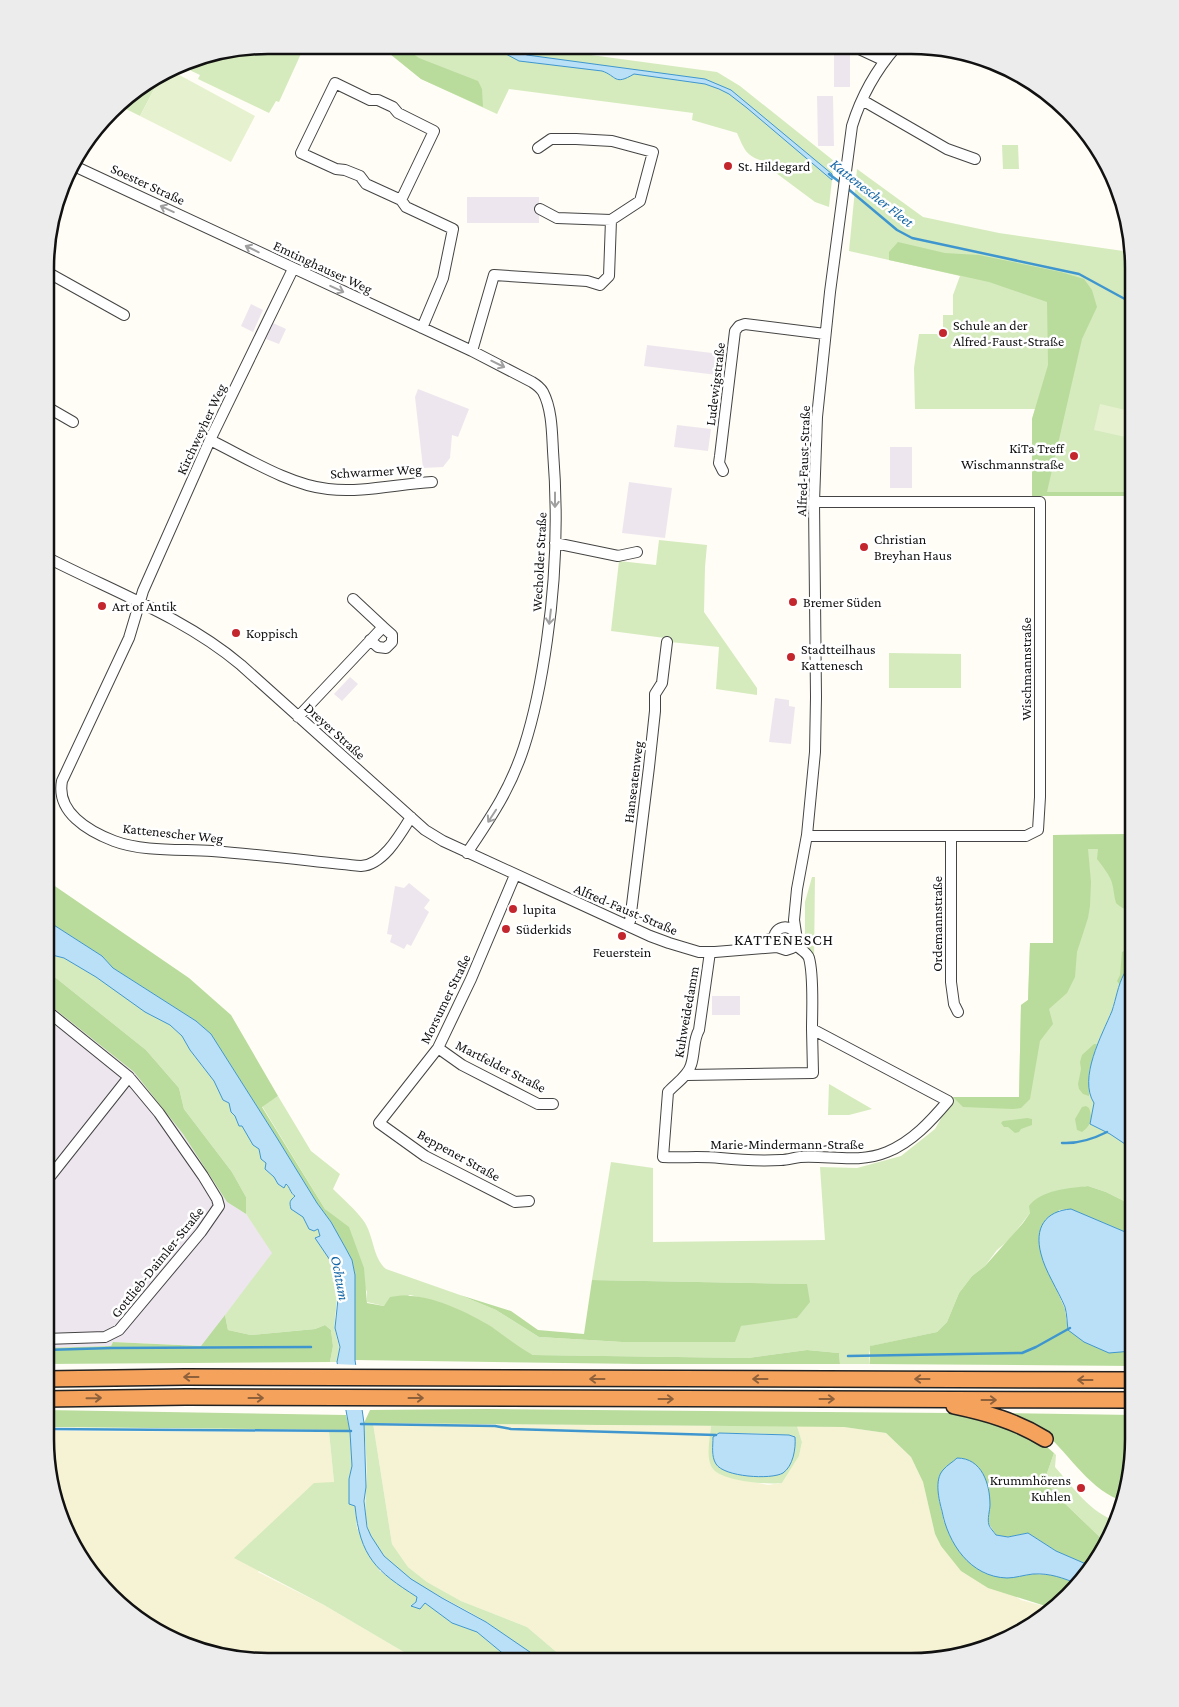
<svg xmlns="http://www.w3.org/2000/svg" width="1179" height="1707" viewBox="0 0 1179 1707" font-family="'Crimson Pro',serif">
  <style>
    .industrial { fill: #eee6ef }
    .farmland { fill: #f6f3d4 }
    .green { fill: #d5ebbd; fill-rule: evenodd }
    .forest { fill: #b9dc9c }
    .pitch { fill: #e6f2cf }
    .water { fill: #b9e0f7; stroke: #3f96cf }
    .pier { fill: #fffdf5 }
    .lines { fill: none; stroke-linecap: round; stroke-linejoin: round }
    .stream { stroke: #3f96cf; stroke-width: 2.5 }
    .minor-casing { stroke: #444; stroke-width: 12 }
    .highway-casing { stroke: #222; stroke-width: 18 }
    .minor { stroke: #fff; stroke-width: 10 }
    .highway { stroke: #f5a25d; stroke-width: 15 }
    .oneway { stroke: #a0a0a0 }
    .oneway2 { stroke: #8e613b }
    .poi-dot { fill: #c4262e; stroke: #fff; stroke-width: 2 }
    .labels { text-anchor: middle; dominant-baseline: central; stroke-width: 5; stroke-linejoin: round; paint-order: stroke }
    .poi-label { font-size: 14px; fill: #111; stroke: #fff; text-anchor: start }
    .street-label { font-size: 14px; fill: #111; stroke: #fff }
    .water-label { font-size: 15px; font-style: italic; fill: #1768a6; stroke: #fff }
    .quarter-label { font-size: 16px; letter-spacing: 1px; fill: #111; stroke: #fff }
    .rim { fill: none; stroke: #111; stroke-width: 2.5 }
  </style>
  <rect width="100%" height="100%" fill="#fffdf5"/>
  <path class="industrial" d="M834 51H850V87H834Z
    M817 96H833L834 146H818Z
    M467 197H539V223H467Z
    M251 304 263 310 253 332 241 326Z
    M273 323 286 329 279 344 266 339Z
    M647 345 720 354 717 375 644 366Z
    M418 389 469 409 458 437 452 435 450 458 443 467 423 468 415 397Z
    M677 425 711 429 708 451 674 447Z
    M890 447H912V488H890Z
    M629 482 672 488 665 538 622 533Z
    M350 677 358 684 342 701 334 694Z
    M775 698 789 700V706L795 707 791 744 769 742Z
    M409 883 430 900 424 908 429 912 411 946 407 944 404 949 390 942 392 935 387 934 395 886 404 888Z
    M712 996H740V1015H712Z
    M46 1002 134 1072 183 1134 227 1202 246 1214 273 1253 202 1346 113 1342 111 1346 45 1348Z"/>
  <path class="farmland" d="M373 1423 711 1426 709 1455 713 1469 721 1475 768 1485 782 1483 799 1456 802 1442 797 1426 845 1427 886 1433 911 1457 923 1482 935 1534 941 1546 1021 1600 1055 1609 1009 1639 911 1662 567 1661 527 1627 461 1601 427 1582 408 1567 392 1544Z
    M45 1431 329 1432 334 1482 258 1572 324 1605 419 1661 239 1660 183 1645 133 1616 68 1537 45 1439Z"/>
  <path class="green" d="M268 45H305L279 102 276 101 269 113 198 79 200 75 181 66 196 57Z
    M379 45 506 46 522 53 525 46H591V55L717 72 740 86 834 161 829 207 815 202 764 164 763 161C746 156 744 149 737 133L692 120 693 113 509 89 497 114 421 79Z
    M160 78 140 116 118 105 121 100Z
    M1002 145H1018L1019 169H1003Z
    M857 169 923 217 999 233 1130 252 1134 268V496H1032V419L1035 409H915L914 368 919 334H943V315H953V295L960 276 849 251Z
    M659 540 707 545 705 567 704 612 757 688V695L716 689 719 647 670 642 665 638 611 631 619 561 656 565Z
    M889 653 961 654V688H889Z
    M1129 788H1134V962C1131 965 1126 969 1124 974 1118 985 1116 999 1112 1011 1102 1034 1078 1079 1094 1103L1090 1124 1110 1134 1134 1150V1206L1106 1192 1088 1186 1053 1192 1030 1213 1009 1240 997 1250 985 1266 972 1276 959 1293 947 1322 937 1332 871 1346 869 1354 870 1364H840L839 1353 807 1350 748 1358 533 1355 518 1348 493 1328 465 1313 439 1302 410 1295 384 1306 367 1302V1292L333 1216 325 1209 262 1106 278 1096 311 1151 340 1174 333 1189C343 1199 355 1209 363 1220 374 1234 372 1257 386 1269L460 1295 496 1310 539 1337 622 1342 662 1341 771 1320 797 1318 807 1284 592 1280 611 1162 653 1168V1242L825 1240 820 1167 857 1168 901 1156 935 1129 953 1097H1019L1021 1005 1028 1000 1030 943H1053V835L1131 834Z
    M812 877H815L814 963 805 945V902Z
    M46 950 51 952 52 955 64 958 96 977 145 1011 170 1025 182 1036 190 1050 214 1081 223 1100 230 1103 231 1112 235 1116 239 1126H242L259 1148 261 1159 267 1163 265 1169 274 1177 278 1184 284 1188 286 1184C290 1187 290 1193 295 1196L307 1225 318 1229 320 1236 315 1238C331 1262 339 1267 337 1297 337 1307 334 1318 335 1328 337 1344 342 1344 337 1362H330L333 1346 331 1330 325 1325 315 1329 251 1335 228 1330 225 1315 272 1253 246 1214V1197L232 1172 184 1109 179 1088 146 1050 46 970Z
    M829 1084 872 1109 849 1115H828Z
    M364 1423H373L392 1544 408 1567 427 1582 461 1601 527 1627 567 1661C560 1661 548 1663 541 1660 524 1652 504 1634 488 1623 448 1597 393 1581 371 1536 364 1521 365 1504 366 1487 368 1466 365 1444 364 1423Z
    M711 1426H797L802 1442 799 1456 782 1483C768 1485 722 1481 713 1469 705 1458 710 1439 711 1426ZM719 1433 772 1434 759 1477 729 1472 712 1454 713 1437Z
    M329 1432H350L352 1466 349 1479 355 1506 357 1528 380 1571 417 1597 416 1602 411 1605 425 1603 452 1623 477 1632 512 1661H419L324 1605 234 1558 314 1483 334 1482Z
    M1054 1453 1056 1455 1055 1467C1072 1486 1091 1514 1117 1521L1106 1543 1057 1496 1045 1479Z"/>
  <path class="forest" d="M379 45H400L419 58 478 81 482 89 483 107 421 79Z
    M898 242 945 253 979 255 1061 272 1084 279 1092 290 1097 307 1082 339 1047 492H1134V496H1032V419L1048 365 1047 302 989 282 889 260V252Z
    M1129 788H1134V907C1127 912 1122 908 1116 903 1114 897 1114 890 1112 883 1111 877 1101 864 1097 859L1098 849H1088L1091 882 1090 906 1088 918 1077 952 1075 977 1067 993 1049 1009 1053 1024 1040 1041 1030 1099 1021 1108 1013 1109 963 1107 953 1097H1019L1021 1005 1028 1000 1030 943H1053V835L1131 834Z
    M46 880 189 978 231 1015 278 1096 262 1107 325 1209 349 1227 364 1268 367 1303 384 1306 390 1297C397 1296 403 1295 410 1296 436 1297 469 1313 492 1327 506 1337 518 1347 533 1355L748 1358 807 1350 839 1353 840 1364H641L355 1360V1275L352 1260 331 1222 317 1203 277 1138 211 1034 196 1021 113 968 102 956 46 920Z
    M1134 942V962L1124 973 1121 983 1119 984 1117 981 1120 975 1122 952 1131 947Z
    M46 970 146 1050 179 1088 184 1109 232 1172 246 1197V1214L227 1202 183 1134 134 1072 46 1002Z
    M1094 1044H1097L1089 1071V1096L1083 1094 1079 1089 1078 1084 1081 1069 1080 1062 1082 1055Z
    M1086 1106 1089 1108C1093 1118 1091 1126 1082 1132L1077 1130 1075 1119 1082 1107Z
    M1027 1118 1032 1119V1125L1021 1129 1019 1132 1015 1133 1008 1127H1004L1001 1123 1003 1121Z
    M1088 1186 1106 1192 1134 1206V1233L1130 1234 1071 1209 1059 1210 1041 1254 1065 1309 1068 1330 1134 1350V1366L870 1364V1346L937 1332 947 1322 959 1293 972 1276 985 1266 1023 1223 1030 1213 1029 1206C1040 1190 1070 1188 1088 1186Z
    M592 1280 807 1284 810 1302 797 1318 741 1326 735 1342H622L539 1337 496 1310 460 1295 511 1311 538 1330 584 1334Z
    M225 1315 228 1330 251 1335 315 1329 325 1325 331 1330 333 1346 330 1362 45 1364V1348L111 1346 113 1342 201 1346Z
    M488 1409 949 1413 972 1416 994 1422 1039 1440 1054 1453 1045 1479 1057 1496 1106 1543 1093 1567 1056 1551 1028 1533 1008 1537 996 1535 989 1524V1486H938L939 1499 944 1522 984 1573 1008 1578 1034 1574 1054 1575 1078 1584 1055 1609 988 1588 961 1571 941 1546 935 1534 923 1482 911 1457 886 1433 844 1427 364 1423 370 1410Z
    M45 1410 346 1415 350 1430 45 1427Z
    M1004 1413 1134 1415 1133 1454 1124 1501C1092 1493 1069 1454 1046 1434 1035 1424 1017 1419 1004 1413Z"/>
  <path class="pitch" d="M172 71 255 116 231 162 140 116 160 78Z
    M1100 404 1134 412V421L1130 438 1094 430Z"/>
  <path class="water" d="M491 46H508V47L527 55 705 79 731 90 832 174V180L747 108 729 94 719 89 705 84 634 74C614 86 617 76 602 71L519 61Z
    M46 920 102 956 113 968 196 1021 211 1034 277 1138 317 1203 331 1222 345 1247 352 1260 355 1275V1360L364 1423 366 1487 364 1501 367 1527 371 1536 384 1556 411 1579 442 1598 486 1622 543 1661H512L477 1632 452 1623 425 1603 420 1609 411 1606 416 1602 417 1597C376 1571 360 1557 355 1506L349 1504V1479L352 1466 350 1432 337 1362 340 1347 335 1328 338 1299 337 1275 334 1266 315 1238 320 1236 318 1229 314 1231 309 1229 303 1217 291 1209C289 1201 290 1201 295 1196 290 1193 290 1187 286 1184L284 1188 278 1184 274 1177 265 1169 266 1163 261 1159 259 1149 253 1145 242 1126H239L235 1116 231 1112 229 1103 223 1100 214 1081 190 1050 182 1036 170 1025 145 1012 96 977 64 958 52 955 51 952 46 950Z
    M1134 962V1150L1110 1134 1090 1124 1094 1103C1078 1078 1102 1035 1112 1011 1116 999 1118 985 1124 974 1126 969 1131 965 1134 962Z
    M1071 1209 1130 1234 1134 1233V1350L1132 1351 1109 1353 1084 1342 1068 1330C1067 1322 1067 1314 1065 1307 1058 1290 1045 1271 1041 1254 1034 1228 1045 1211 1071 1209Z
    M719 1433 789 1435 795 1437C796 1449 793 1466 783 1473 771 1480 724 1477 716 1464 711 1456 713 1446 713 1437Z
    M957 1458C982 1458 990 1484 990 1505 990 1510 987 1519 989 1525 990 1528 994 1532 996 1535L1008 1537 1028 1533 1056 1551 1093 1567 1078 1584C1063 1578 1050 1573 1033 1574 1024 1575 1015 1578 1007 1578 970 1577 948 1543 942 1511 939 1500 934 1480 943 1470 947 1465 953 1462 957 1458Z"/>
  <path class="pier" d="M335 1364 358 1365 365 1410H343Z"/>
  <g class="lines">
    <path class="stream" d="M829 174 841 183
      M847 188 897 230 912 238 1079 274 1134 304
      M1062 1143C1078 1144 1093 1139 1107 1132
      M45 1350 112 1348 311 1347
      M848 1356 1022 1353 1036 1347 1070 1328
      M361 1424 495 1426 511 1429 716 1435
      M45 1429 351 1431"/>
    <g class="minor-casing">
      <path id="minor" d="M855 47 885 61
        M862 100 947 149 975 159
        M538 148 551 139H576L612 141 653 152 640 201 611 220 557 218 540 209
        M72 165 472 351 532 382C537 385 540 387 543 392 552 409 552 433 553 451 558 514 556 578 547 640 542 676 535 713 524 747 510 790 491 817 467 853
        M401 200 434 131 398 113 393 107 378 100H370L335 83 301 153 336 169 345 170 360 176 366 184 401 200 406 207 453 229 443 278 422 328
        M293 269 210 440 143 591 129 638 62 781C56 812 88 831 114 841 143 852 182 849 212 851 262 855 311 861 361 866 383 865 400 835 411 817
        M47 272 124 315
        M472 351 494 275 587 281 600 285 609 276 611 220
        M47 407 73 422
        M210 440C245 457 289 485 328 489 362 493 398 484 432 482
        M723 471 719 463 720 456 735 331 739 326 745 324 825 334
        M555 543 618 556 637 552
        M46 557C112 591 184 617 241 665L425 830 443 841 650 936 669 943 699 952H715L777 947 786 950 792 948 797 940 794 920 797 889 807 835 815 752 816 697 814 502 817 417 830 292 852 126C861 97 876 70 896 47
        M370 640 378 647 386 648 392 642V635L383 627
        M298 717 383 627 353 599
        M807 835 815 836H1026L1038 830 1040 797V502H814
        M951 836V982L954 1004 958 1012
        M515 875 471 979 438 1048 379 1123 425 1156 515 1202 529 1201
        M628 926 630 921 649 767 655 711V694L662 683 667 642
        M774 942C772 929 786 922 795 932
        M751 945 773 938
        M710 952 699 1030C693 1040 695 1053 691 1065 688 1076 676 1083 668 1092L663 1157C682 1158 701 1156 720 1158 740 1160 761 1161 781 1160 787 1160 793 1158 800 1157 829 1155 858 1164 887 1152 912 1142 931 1121 948 1101L812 1029C812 1009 814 976 809 958 807 952 799 949 795 944
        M438 1048 462 1065 538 1104H553
        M687 1075 813 1073 812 1029
        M45 1183 129 1077
        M45 1339 105 1337 119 1330 201 1232 219 1206 217 1199 203 1176 159 1113 129 1077 46 1010"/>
    </g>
    <g class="highway-casing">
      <path id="highway" d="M45 1379 185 1377 1134 1380
        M45 1399 186 1397 1134 1400
        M954 1406C987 1413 1016 1421 1045 1439"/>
    </g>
    <use href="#minor" class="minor"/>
    <use href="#highway" class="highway"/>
  </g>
  <defs><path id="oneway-shaft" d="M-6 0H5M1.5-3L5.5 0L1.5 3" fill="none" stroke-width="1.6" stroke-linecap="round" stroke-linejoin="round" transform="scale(1.25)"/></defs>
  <g class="oneway">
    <use href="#oneway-shaft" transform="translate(167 209) rotate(-155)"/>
    <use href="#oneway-shaft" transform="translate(252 249) rotate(-154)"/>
    <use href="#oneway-shaft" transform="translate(337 289) rotate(25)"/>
    <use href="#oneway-shaft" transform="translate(498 364) rotate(26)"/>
    <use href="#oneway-shaft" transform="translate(555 500) rotate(90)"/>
    <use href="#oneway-shaft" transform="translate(550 617) rotate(97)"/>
    <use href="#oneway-shaft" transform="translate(492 816) rotate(123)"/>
  </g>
  <g class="oneway2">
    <use href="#oneway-shaft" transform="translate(191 1377) rotate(-180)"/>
    <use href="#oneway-shaft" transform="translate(597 1379) rotate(-180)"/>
    <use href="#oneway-shaft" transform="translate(760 1379) rotate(-180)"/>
    <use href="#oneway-shaft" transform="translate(922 1379) rotate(-180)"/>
    <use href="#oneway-shaft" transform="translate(1085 1380) rotate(-180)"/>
    <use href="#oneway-shaft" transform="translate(94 1398) rotate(-1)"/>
    <use href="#oneway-shaft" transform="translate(256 1398)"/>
    <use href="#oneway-shaft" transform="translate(416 1398)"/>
    <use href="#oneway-shaft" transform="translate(666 1399)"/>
    <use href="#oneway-shaft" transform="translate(827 1399)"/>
    <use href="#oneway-shaft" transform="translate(989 1400)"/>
  </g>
  <g class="poi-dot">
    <circle cx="728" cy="166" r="5"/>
    <circle cx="943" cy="333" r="5"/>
    <circle cx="1074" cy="456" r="5"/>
    <circle cx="864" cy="547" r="5"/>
    <circle cx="793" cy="602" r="5"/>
    <circle cx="102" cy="606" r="5"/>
    <circle cx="236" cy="633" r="5"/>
    <circle cx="791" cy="657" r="5"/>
    <circle cx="513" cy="909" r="5"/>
    <circle cx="506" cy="929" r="5"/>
    <circle cx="622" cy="936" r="5"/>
    <circle cx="1081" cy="1488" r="5"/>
  </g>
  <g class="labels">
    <g class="poi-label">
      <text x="738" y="166">St. Hildegard</text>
      <text x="953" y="325">Schule an der<tspan x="953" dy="16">Alfred-Faust-Straße</tspan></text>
      <text x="1064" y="448" text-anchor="end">KiTa Treff<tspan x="1064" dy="16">Wischmannstraße</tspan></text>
      <text x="874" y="539">Christian<tspan x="874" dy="16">Breyhan Haus</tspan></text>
      <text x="803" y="602">Bremer Süden</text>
      <text x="112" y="606">Art of Antik</text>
      <text x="246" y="633">Koppisch</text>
      <text x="801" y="649">Stadtteilhaus<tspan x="801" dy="16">Kattenesch</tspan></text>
      <text x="523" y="909">lupita</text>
      <text x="516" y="929">Süderkids</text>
      <text x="622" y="952" text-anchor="middle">Feuerstein</text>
      <text x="1071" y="1480" text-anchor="end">Krummhörens<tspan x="1071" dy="16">Kuhlen</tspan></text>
    </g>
    <g class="street-label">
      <text transform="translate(148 184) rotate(25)">Soester Straße</text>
      <text transform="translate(323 267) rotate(25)">Emtinghauser Weg</text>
      <text transform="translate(715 384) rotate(-83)">Ludewigstraße</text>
      <text transform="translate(201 429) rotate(-65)">Kirchweyher Weg</text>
      <text transform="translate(803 461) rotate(-88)">Alfred-Faust-Straße</text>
      <text transform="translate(376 471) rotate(-3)">Schwarmer Weg</text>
      <text transform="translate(539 562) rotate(-87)">Wecholder Straße</text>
      <text transform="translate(1026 669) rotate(-90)">Wischmannstraße</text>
      <text transform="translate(335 731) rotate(42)">Dreyer Straße</text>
      <text transform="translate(633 782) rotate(-83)">Hanseatenweg</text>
      <text transform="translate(173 833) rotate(6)">Kattenescher Weg</text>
      <text transform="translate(626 909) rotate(23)">Alfred-Faust-Straße</text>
      <text transform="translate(937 924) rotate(-90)">Ordemannstraße</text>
      <text transform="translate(445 999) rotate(-64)">Morsumer Straße</text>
      <text transform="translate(686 1012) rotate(-80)">Kuhweidedamm</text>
      <text transform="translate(501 1066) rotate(27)">Martfelder Straße</text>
      <text x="787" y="1144">Marie-Mindermann-Straße</text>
      <text transform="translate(459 1155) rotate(29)">Beppener Straße</text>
      <text transform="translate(157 1262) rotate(-51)">Gottlieb-Daimler-Straße</text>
    </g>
    <g class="water-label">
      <text transform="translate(872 193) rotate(38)">Kattenescher Fleet</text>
      <text transform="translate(340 1278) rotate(79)">Ochtum</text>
    </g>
    <g class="quarter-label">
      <text x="784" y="939">KATTENESCH</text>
    </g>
  </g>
  <path d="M0 0H1179V1707H0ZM268 54H911A214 214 0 0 1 1125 268V1439A214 214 0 0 1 911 1653H268A214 214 0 0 1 54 1439V268A214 214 0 0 1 268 54Z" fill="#ececec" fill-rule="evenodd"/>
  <path class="rim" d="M268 54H911A214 214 0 0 1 1125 268V1439A214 214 0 0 1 911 1653H268A214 214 0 0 1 54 1439V268A214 214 0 0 1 268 54Z"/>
</svg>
